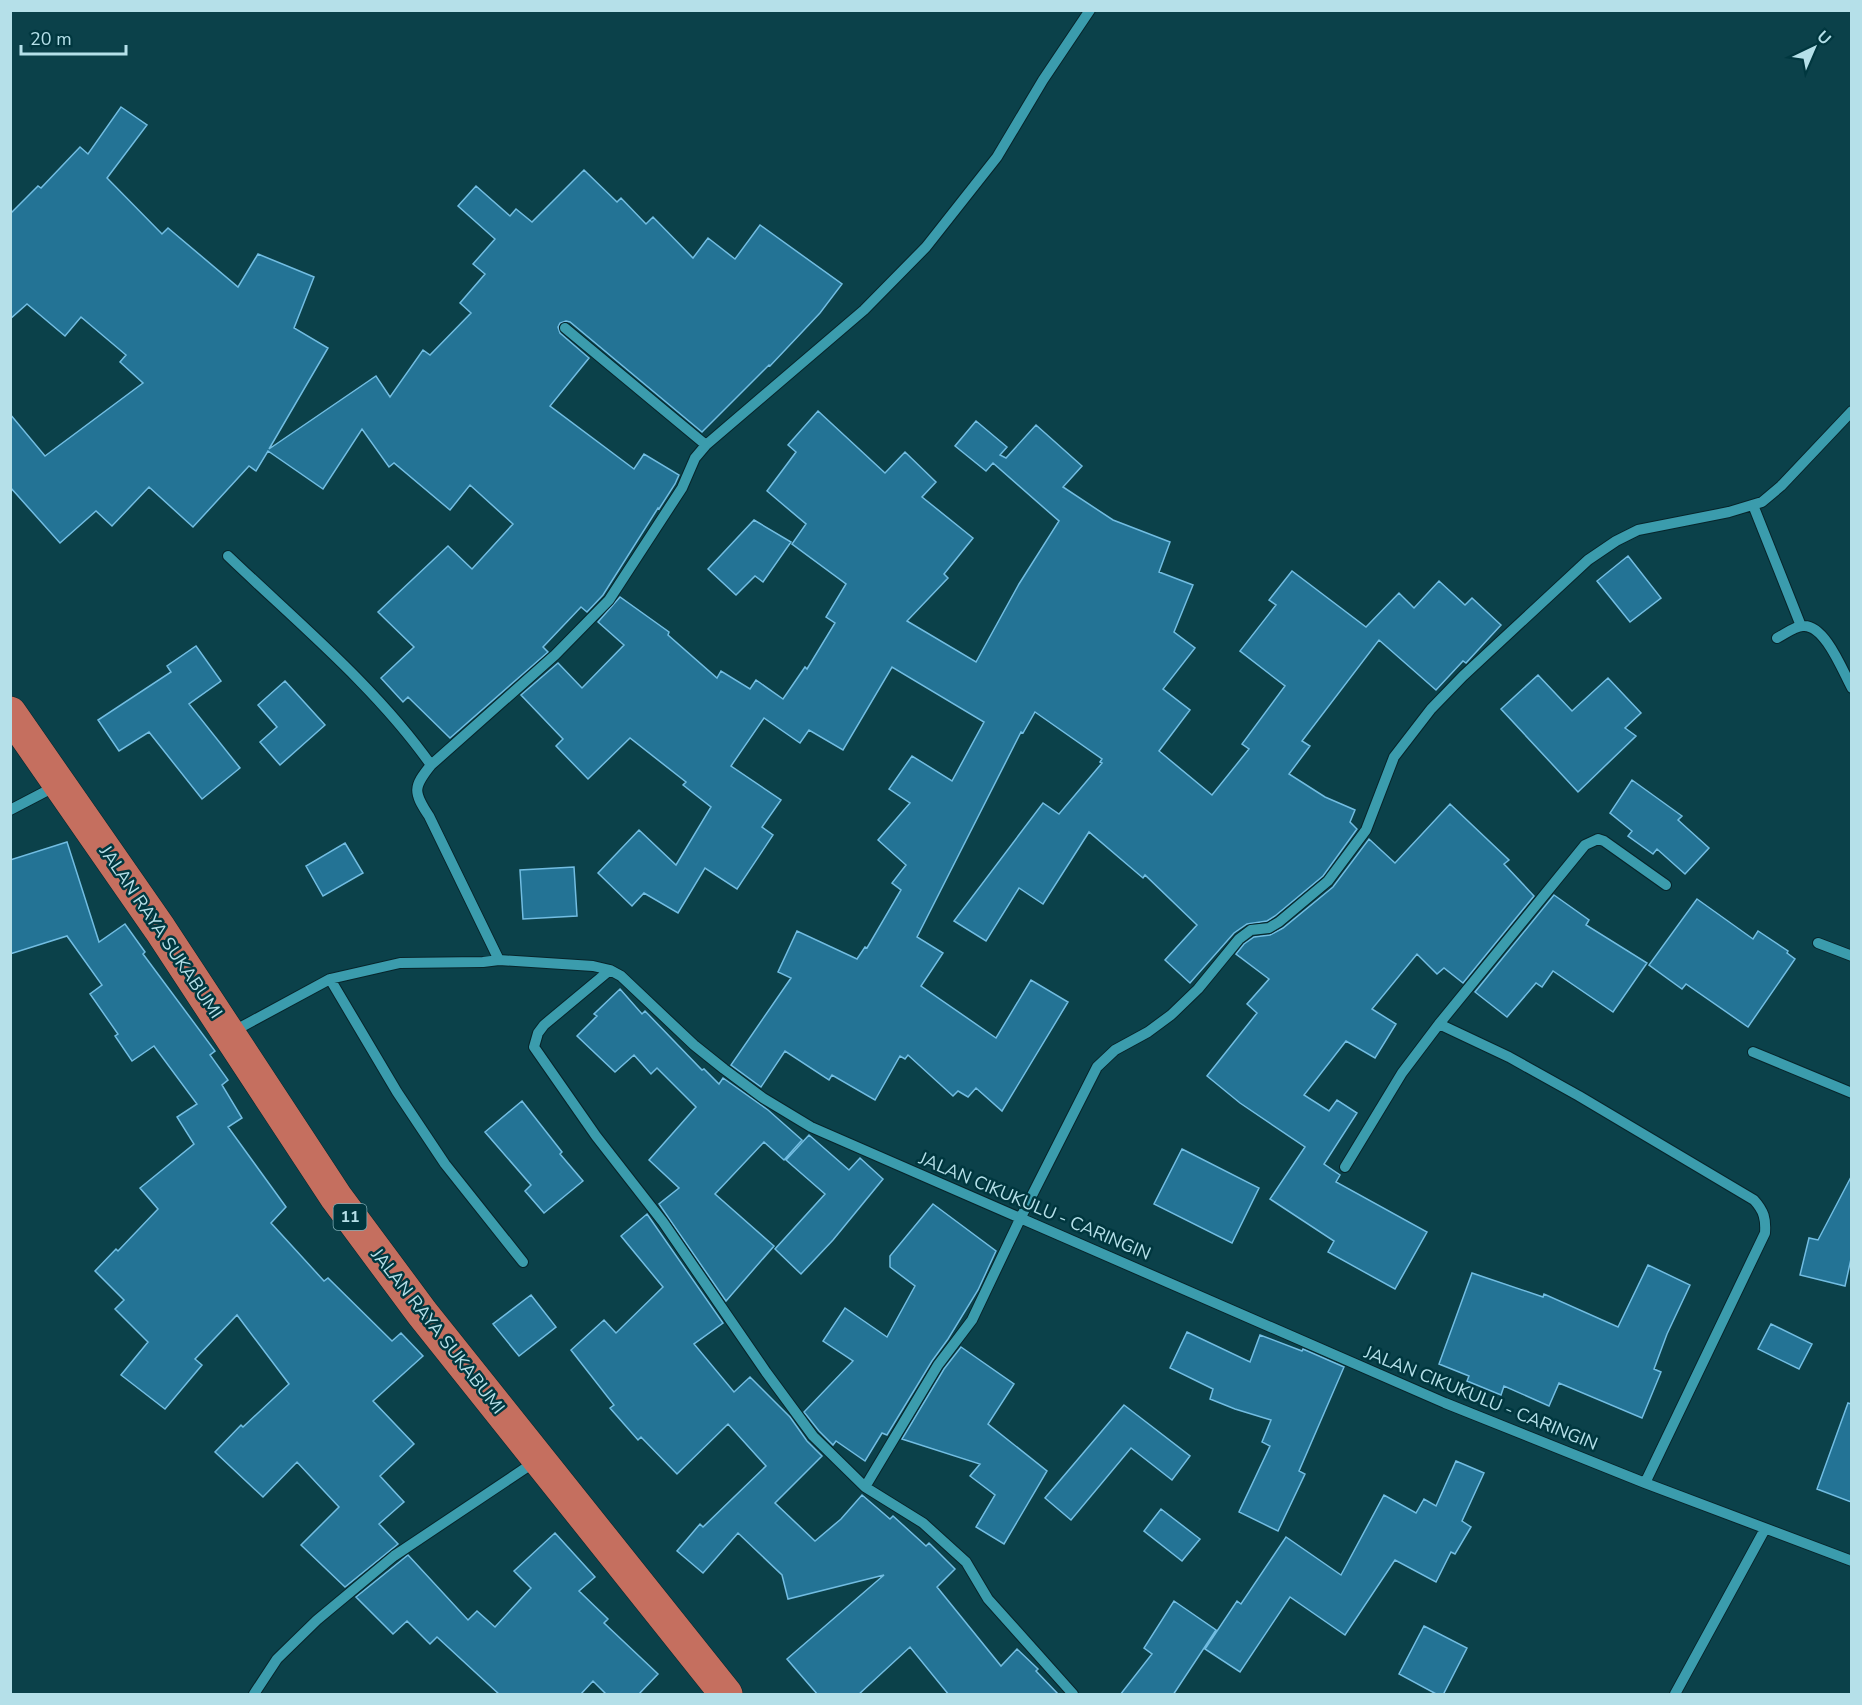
<svg xmlns="http://www.w3.org/2000/svg" width="1862" height="1705" viewBox="0 0 1862 1705" font-family="'Nunito Sans',sans-serif">
  <style>
    .building { fill: #237395; stroke: #72bde2; stroke-width: 1.5 }
    .lines { fill: none; stroke-linecap: round; stroke-linejoin: round }
    .minor-casing { stroke: #07252b; stroke-width: 12 }
    .highway-casing { stroke: #07252b; stroke-width: 34 }
    .minor { stroke: #3b9cad; stroke-width: 10 }
    .highway { stroke: #c56f5f; stroke-width: 33 }
    .labels { text-anchor: middle; dominant-baseline: central; stroke-width: 5; stroke-linejoin: round; paint-order: stroke }
    .shield { fill: #00373f; stroke: #7fadb6; stroke-width: 1.5 }
    .shield-label { font-size: 16px; font-weight: bold; fill: #b5e0e9 }
    .street-label { font-size: 18px; fill: #b5e0e9; stroke: #00373f }
  </style>
  <rect width="100%" height="100%" fill="#0b414a"/>
  <path class="building" d="M121 107 147 125 107 178 162 234 168 228 238 287 258 254 314 277 294 328 328 348 269 449 376 376 390 397 423 350 430 355 471 313 460 303 485 274 473 264 495 239 458 206 476 186 510 216 516 209 532 222 584 170 617 202 621 198 646 224 653 217 693 258 708 238 735 259 760 225 842 284 820 313 770 366 769 365 702 432 570 322 566 321 560 323 558 327 560 333 589 358 550 406 634 469 644 454 679 475 675 484 659 509 658 508 603 595 587 612 581 607 543 647 548 652 450 738 408 697 403 702 381 678 414 647 378 612 448 546 472 569 513 524 470 485 450 510 394 463 389 467 362 429 323 489 268 451 256 471 249 466 193 527 149 487 112 526 96 511 60 543 10 487V414L45 456 143 383 120 362 126 355 81 317 65 336 27 304 10 319V214L38 186 41 188 80 147 88 154Z
    M818 411 885 473 905 452 936 482 922 497 973 538 944 574 948 578 907 621 976 662 1019 584 1059 521 993 463 986 471 955 446 976 421 1007 447 1000 455 1006 458 1036 425 1082 466 1063 487 1113 520 1170 542 1159 572 1193 585 1174 632 1195 648 1163 689 1190 710 1159 751 1212 795 1249 749 1242 744 1285 686 1240 651 1276 605 1269 600 1292 571 1366 627 1399 593 1414 608 1439 581 1465 605 1472 598 1501 625 1466 663 1463 661 1436 690 1379 640 1302 741 1310 746 1289 774 1325 797 1355 810 1350 822 1357 829 1323 876 1275 916 1267 921 1247 924 1234 933 1190 983 1165 960 1197 925 1145 875 1143 878 1089 832 1043 904 1019 888 986 941 954 921 1043 803 1059 814 1102 763 1100 762 1102 759 1035 712 1023 733 1021 732 917 937 943 953 921 986 996 1038 1031 980 1068 1002 1002 1111 976 1088 968 1097 958 1091 953 1096 908 1055 905 1059 900 1056 875 1100 832 1075 829 1080 785 1051 761 1087 731 1065 791 978 778 972 797 931 857 959 865 947 867 948 901 890 892 883 906 865 878 840 910 803 889 789 912 756 952 781 984 722 892 667 843 750 809 730 800 743 764 718 731 766 781 800 762 827 773 835 737 889 705 868 678 913 644 893 632 906 598 873 639 830 676 865 711 807 683 785 686 782 630 738 588 779 556 746 563 739 521 695 558 663 582 688 624 645 598 622 620 597 669 632 668 635 717 678 721 671 750 689 756 680 783 699 805 667 807 669 835 623 826 617 846 584 792 544 806 524 767 491 796 452 788 445Z
    M754 520 791 542 763 582 755 576 736 595 708 569Z
    M1628 556 1661 598 1630 622 1597 581Z
    M196 646 221 681 189 704 240 768 202 799 149 732 119 751 98 720 171 672 167 666Z
    M1538 675 1572 711 1608 678 1641 713 1625 728 1636 736 1578 792 1501 709Z
    M285 681 325 725 280 765 260 742 277 727 258 705Z
    M1632 780 1682 816 1678 820 1709 848 1685 874 1657 849 1653 854 1628 836 1632 831 1610 813Z
    M1450 804 1509 860 1504 864 1534 896 1463 983 1444 968 1437 974 1417 954 1372 1009 1396 1024 1375 1058 1346 1041 1304 1095 1329 1111 1337 1100 1357 1113 1324 1164 1340 1175 1336 1182 1427 1232 1395 1289 1328 1252 1334 1241 1270 1199 1305 1147 1240 1103 1207 1076 1257 1013 1247 1004 1269 979 1236 954 1244 944 1254 937 1270 935 1283 928 1333 887 1369 839 1395 863Z
    M67 842 99 942 125 924 145 952 143 954 215 1051 210 1055 228 1080 222 1085 242 1118 228 1127 286 1207 271 1223 324 1281 328 1278 392 1341 401 1333 423 1356 373 1401 414 1444 380 1476 404 1502 379 1524 398 1544 345 1587 301 1545 339 1507 297 1462 263 1497 215 1452 241 1425 243 1427 289 1384 237 1315 195 1359 202 1365 165 1409 121 1375 148 1342 115 1309 124 1300 95 1271 116 1249 118 1251 158 1209 140 1188 194 1144 177 1117 197 1104 154 1046 132 1061 115 1036 118 1034 90 994 102 985 67 936 10 954V860Z
    M345 843 363 873 323 896 306 866Z
    M574 867 577 916 523 919 520 870Z
    M1554 895 1589 920 1586 925 1647 963 1613 1012 1553 971 1542 987 1536 983 1507 1017 1475 992Z
    M1697 899 1753 939 1758 931 1788 951 1787 953 1795 959 1748 1027 1686 984 1682 989 1649 965Z
    M620 989 642 1014 645 1011 702 1070 704 1069 719 1084 723 1078 768 1110 802 1140 784 1160 764 1142 715 1194 774 1246 726 1301 659 1204 679 1188 649 1160 696 1107 657 1068 651 1074 634 1055 615 1072 577 1036 597 1016 594 1014Z
    M522 1101 562 1152 560 1154 583 1181 544 1213 525 1191 531 1185 485 1132Z
    M809 1135 849 1170 860 1158 883 1179 833 1240 801 1274 775 1249 825 1194 786 1160Z
    M1182 1149 1259 1188 1232 1243 1154 1204Z
    M1851 1177V1259L1845 1286 1800 1275 1809 1238 1818 1240Z
    M933 1204 996 1251 978 1290 948 1339 932 1361 887 1435 882 1433 865 1461 836 1441 833 1445 819 1431 804 1412 853 1361 823 1341 845 1308 887 1337 915 1286 890 1267V1256Z
    M647 1214 723 1323 694 1344 734 1392 750 1377 790 1417 807 1441 822 1456 775 1503 815 1541 841 1519 862 1495 890 1519 893 1516 926 1546 929 1543 955 1569 937 1587 1001 1666 1017 1649 1038 1669 1036 1671 1059 1695H949L910 1647 858 1695H818L787 1659 884 1575 788 1599 782 1575 738 1533 703 1573 677 1551 700 1524 703 1527 766 1466 728 1424 677 1474 641 1437 638 1440 610 1408 614 1405 571 1350 604 1320 616 1333 663 1287 621 1236Z
    M1648 1265 1690 1285 1667 1334 1654 1369 1661 1372 1642 1418 1559 1383 1549 1406 1504 1386 1501 1395 1467 1381 1469 1376 1439 1364 1472 1273 1543 1297 1544 1294 1618 1327Z
    M531 1295 556 1327 519 1356 493 1324Z
    M1771 1324 1812 1344 1799 1369 1758 1349Z
    M1187 1332 1250 1362 1260 1335 1302 1351 1303 1349 1344 1367 1299 1471 1305 1474 1278 1531 1239 1512 1270 1446 1262 1442 1271 1420 1235 1409 1210 1399 1213 1389 1170 1368Z
    M961 1347 1014 1384 988 1424 1047 1471 1004 1544 976 1527 995 1495 970 1476 980 1464 902 1439 944 1369Z
    M1848 1403 1851 1404V1502L1817 1489Z
    M1124 1405 1190 1456 1172 1480 1131 1448 1071 1520 1045 1498Z
    M1456 1461 1484 1473 1462 1521 1471 1527 1455 1554 1451 1552 1436 1582 1395 1560 1345 1635 1290 1597 1240 1672 1205 1649 1237 1601 1241 1604 1286 1537 1341 1575 1384 1495 1416 1513 1424 1499 1436 1506Z
    M1161 1509 1200 1539 1182 1561 1144 1531Z
    M555 1533 595 1577 579 1591 608 1619 604 1623 658 1674 638 1695H607L593 1681 580 1695H500L437 1637 430 1644 407 1621 393 1634 356 1597 408 1555 468 1620 477 1611 495 1627 531 1588 514 1571Z
    M1174 1601 1216 1630 1173 1695H1120L1152 1654 1144 1648Z
    M1424 1626 1467 1648 1443 1695H1438L1399 1674Z"/>
  <g class="lines">
    <g class="minor-casing">
      <path id="minor" d="M565 328 706 445
        M1753 505 1801 626
        M228 556C297 622 376 687 431 765
        M1777 638C1785 634 1795 626 1803 626 1825 624 1843 672 1852 688
        M10 810 56 786
        M1818 943 1852 956
        M499 960 429 816C413 792 413 787 431 765L555 655 609 600 682 488 695 458 706 445 864 310 926 247 997 157 1043 80 1090 10
        M610 970 544 1025 538 1033 534 1047 596 1136 663 1222 766 1372 813 1436 865 1487 923 1523 966 1562 988 1599 1073 1694
        M330 979 397 1092 445 1164 523 1262
        M1439 1024 1585 845 1598 839 1604 841 1666 885
        M232 1032 330 979 400 963 483 962 499 960 593 966 610 970 621 976 694 1045 724 1069 763 1098 811 1127 1445 1403 1645 1483 1852 1561
        M1753 1052 1852 1093
        M1345 1167 1402 1073 1439 1024 1509 1057 1579 1096 1754 1200C1764 1211 1766 1219 1765 1233L1645 1483
        M865 1487 938 1365 972 1320 1021 1217 1097 1067 1115 1050 1148 1032 1171 1015 1198 989 1239 939 1251 930 1269 928 1279 922 1328 881 1366 830 1394 757 1431 709 1463 676 1588 560 1616 541 1638 530 1729 512 1762 502 1781 486 1852 411
        M254 1694 277 1659 317 1620 394 1556 536 1461
        M1675 1694 1765 1529"/>
    </g>
    <g class="highway-casing">
      <path id="highway" d="M10 713 160 929 336 1197 422 1313 726 1694"/>
    </g>
    <use href="#minor" class="minor"/>
    <use href="#highway" class="highway"/>
  </g>
  <g class="labels">
    <rect class="shield" x="333.5" y="1204" width="33" height="26" rx="4.5"/>
    <g class="shield-label">
      <text x="350" y="1217">11</text>
    </g>
    <g class="street-label">
      <text transform="translate(161 932) rotate(56)">JALAN RAYA SUKABUMI</text>
      <text transform="translate(1035 1206) rotate(23)">JALAN CIKUKULU - CARINGIN</text>
      <text transform="translate(438 1331) rotate(52)">JALAN RAYA SUKABUMI</text>
      <text transform="translate(1481 1398) rotate(22)">JALAN CIKUKULU - CARINGIN</text>
    </g>
  </g>
  <rect width="1862" height="1705" fill="none" stroke="#b5e0e9" stroke-width="24"/>
  <g transform="translate(1814 48) rotate(44)" stroke="#00373f" stroke-width="4.5" paint-order="stroke">
  <path d="M0-4.5L10 22L0 15L-10 22Z" fill="#b5e0e9"/>
  <text y="-9" font-size="16" font-weight="bold" text-anchor="middle" fill="#b5e0e9">U</text>
  </g>
  <path d="M21 45v9h105v-9" fill="none" stroke="#b5e0e9" stroke-width="3"/>
  <text x="30" y="45" font-size="18" fill="#b5e0e9" stroke="#00373f" stroke-width="4.5" paint-order="stroke">20 m</text>
</svg>
